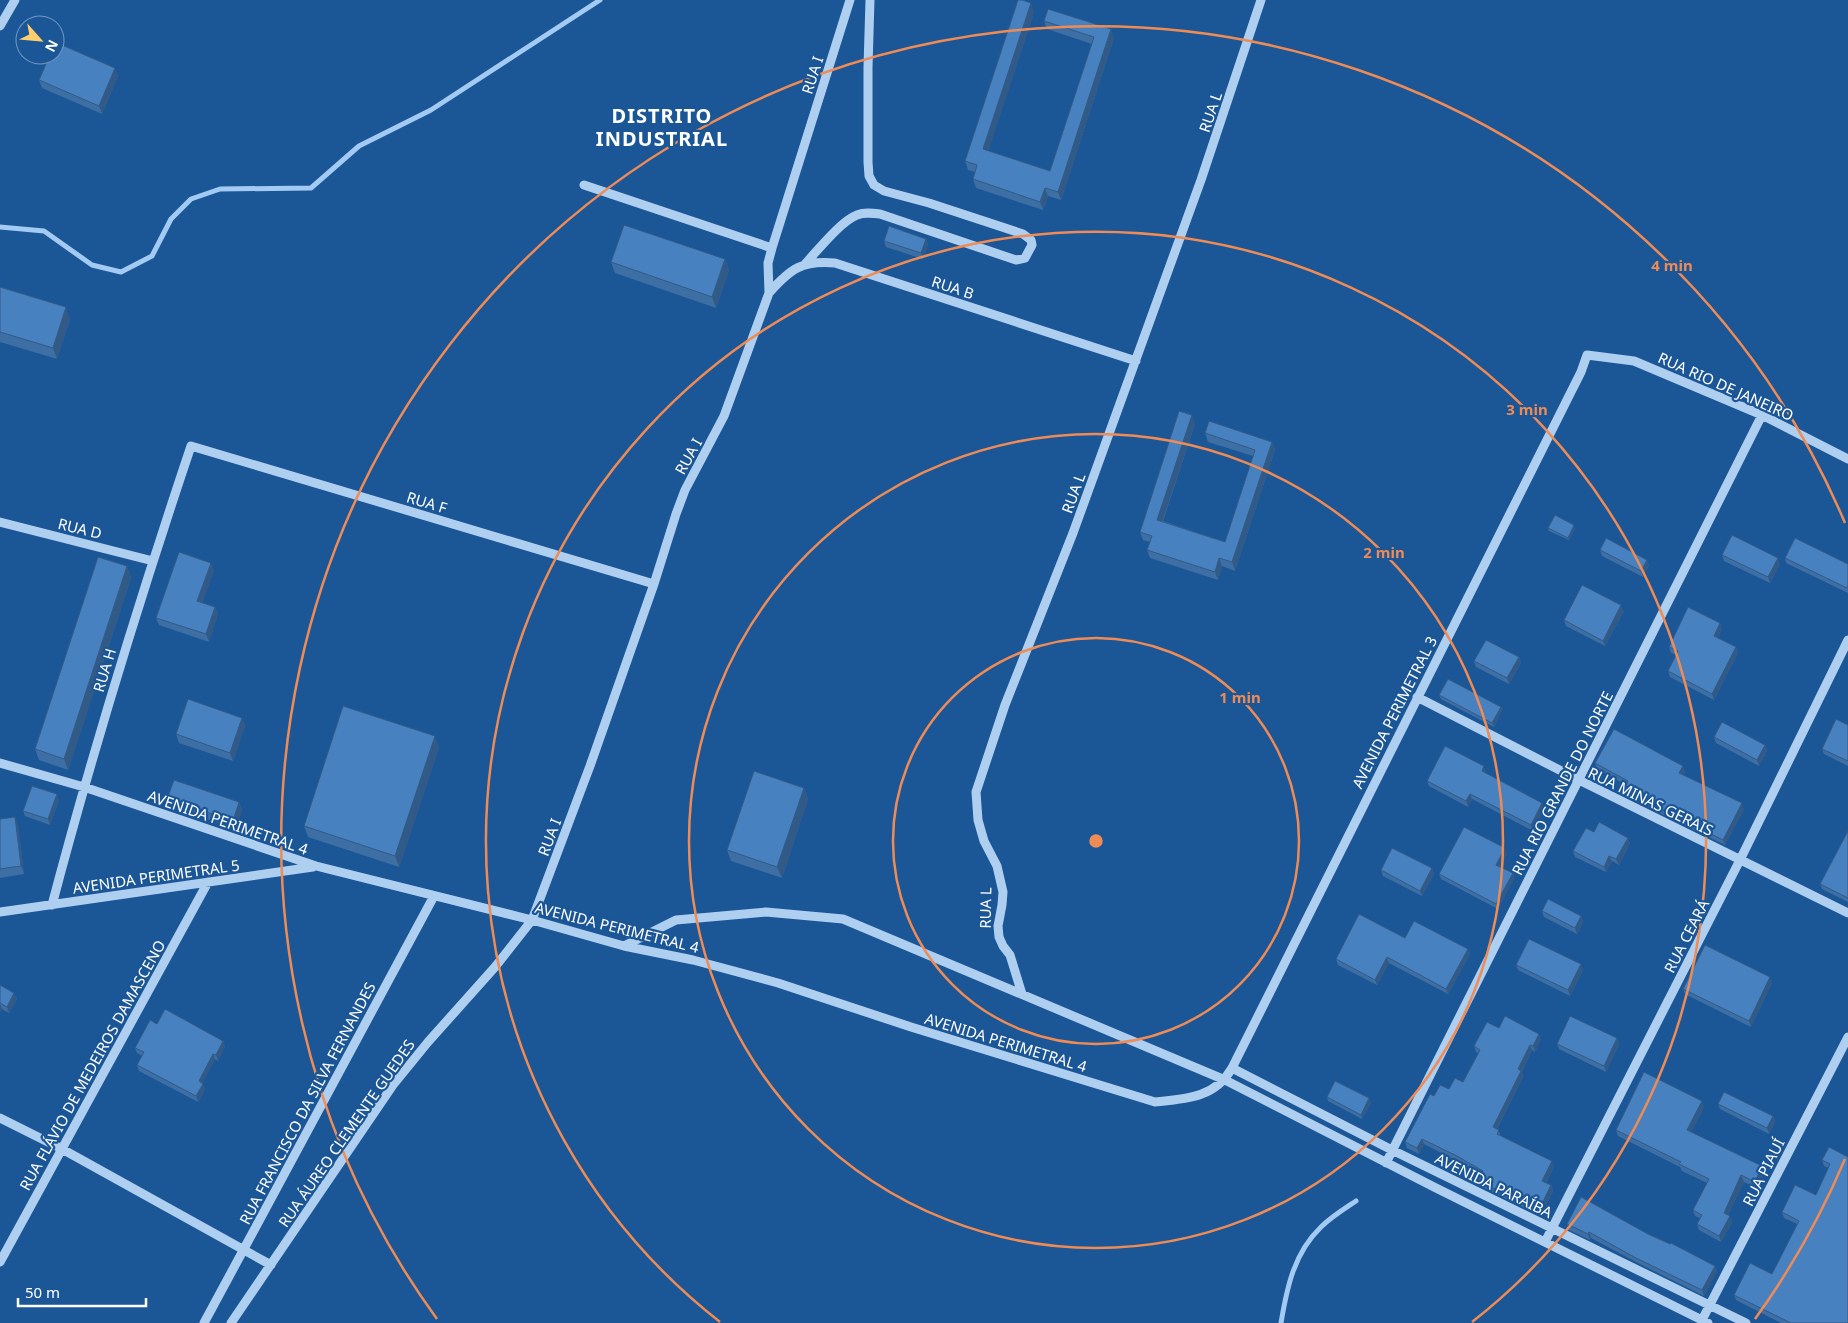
<svg xmlns="http://www.w3.org/2000/svg" width="1848" height="1323" viewBox="0 0 1848 1323" font-family="'Noto Sans',sans-serif">
  <style>
    .lines { fill: none; stroke-linecap: round; stroke-linejoin: round }
    .stream { stroke: #a2caf2; stroke-width: 5 }
    .minor { stroke: #afcff0; stroke-width: 9 }
    .wall { fill: #3e6fa4 }
    .shaded-wall { fill: #325a86 }
    .building { fill: #4881bf; stroke: #325a86 }
    .ring { fill: none; stroke: #ef8b55; stroke-width: 2.5 }
    .labels { text-anchor: middle; dominant-baseline: central; stroke-width: 4.5; stroke-linejoin: round; paint-order: stroke }
    .street-label { font-size: 15px; fill: #fff; stroke: #1b5697 }
    .district-label { font-size: 20px; font-weight: bold; letter-spacing: 1px; fill: #fff; stroke: #1b5697 }
    .centre { fill: #ef8b55; stroke: #1b5697; stroke-width: 2.5 }
    .ring-label { font-size: 15px; text-anchor: middle; font-weight: bold; fill: #ef8b55; stroke: #1b5697; stroke-width: 4.5; stroke-linejoin: round; paint-order: stroke }
  </style>
  <rect width="100%" height="100%" fill="#1b5697"/>
  <g class="lines">
    <path class="stream" d="M0 227 44 231 92 265 121 272 152 256 171 219 191 199 220 189 311 188 359 146 431 110 600 0
      M1281 1323C1287 1287 1294 1253 1321 1227 1331 1217 1344 1209 1356 1201"/>
    <path class="minor" d="M0 26 15 0
      M584 185 772 248
      M805 264C818 250 841 221 857 215 864 212 872 213 880 214L1016 260 1025 258 1032 245 1031 240 1023 234 929 203 884 191 874 185 869 176 868 162V67L870 0
      M769 293C790 269 802 260 835 263L1136 361
      M0 522 153 561
      M1417 697 1579 780 1848 913
      M0 763 84 787 316 866 532 920 624 946 693 960 778 983 911 1027 1155 1102C1186 1099 1215 1098 1232 1068L1581 372 1587 355 1634 361 1762 415 1848 459
      M52 905C93 750 140 598 191 446L654 584
      M0 912 313 867
      M624 946 676 920 766 912 843 919 1225 1080 1436 1188 1708 1323
      M1022 994 1010 955 1003 946 999 937 998 926 1002 905 1003 892 997 866 984 841 978 820 976 792 1005 705 1073 533 1201 180 1261 0
      M1232 1068 1392 1150 1746 1323
      M0 1118 62 1149 271 1265
      M1386 1163 1762 415
      M1545 1242 1740 860 1848 640
      M0 1262 208 882
      M1702 1320 1848 1037
      M204 1323 434 896
      M231 1323 393 1085 428 1042 495 967 532 920 590 766 654 584 676 514 685 490 724 416 769 293 768 263 772 248 850 0"/>
  </g>
  <path class="wall" d="M1034 12 988 151 1050 171 1092 44 1047 29 1044 21 1114 38 1061 200 1048 196 1043 210 976 188 973 179 975 172 968 170 965 161Z
    M118 76 102 114 42 88 39 80Z
    M926 239 928 244 923 259 886 247 884 241Z
    M725 259 729 270 716 308 615 273 611 262Z
    M0 287 70 319 57 359 0 342Z
    M1195 424 1163 521 1225 542 1253 456 1208 442 1205 433 1272 442 1275 450 1235 571 1222 566 1218 580 1150 558 1147 550 1150 542 1143 540 1140 532Z
    M1548 528H1575L1569 540 1549 531Z
    M1600 550 1649 565 1643 577 1602 556Z
    M1722 555 1780 564 1770 583 1724 561Z
    M1785 558 1848 564V593L1786 563Z
    M127 566 131 578 68 770 39 760 35 749Z
    M214 570 202 603 215 607 218 614 209 642 159 625 156 618Z
    M1624 611 1605 646 1566 626 1564 620Z
    M1720 623 1722 629 1718 638 1736 647 1738 653 1714 700 1670 677 1668 671 1676 655 1671 653 1669 647Z
    M1519 657 1521 663 1509 684 1476 667 1474 661Z
    M1439 695 1501 707 1502 710 1494 727 1441 699Z
    M242 718 245 726 233 761 179 743 176 734Z
    M1848 725V766L1824 754 1822 749Z
    M1714 737 1765 745 1767 751 1759 766 1716 743Z
    M439 747 399 867 308 837 304 826Z
    M1595 763 1685 772 1684 775 1744 809 1725 845 1649 808 1647 803 1628 792 1626 786V785L1597 769Z
    M1486 772V773L1542 803 1544 809 1533 831 1472 799 1468 807 1429 786 1427 781Z
    M804 788 808 799 782 878 731 861 727 850Z
    M167 799 239 802 242 810 236 829 171 807Z
    M59 800 50 825 25 816 23 811Z
    M0 819 18 825 24 874 0 878Z
    M1848 831V902L1822 889 1820 884Z
    M1594 832 1628 838 1630 843 1619 865 1612 861 1606 872 1575 857 1573 851Z
    M1507 854 1500 867 1513 873 1514 878 1498 909 1441 879 1439 874Z
    M1432 868 1434 874 1422 896 1383 876 1381 870Z
    M1542 911 1581 916 1583 922 1577 934 1544 917Z
    M1405 938 1470 954 1448 994 1389 963 1377 985 1338 965 1336 959Z
    M1516 965 1583 970 1570 996 1518 970Z
    M1772 983 1751 1027 1685 994 1683 989Z
    M0 985 14 993 17 999 9 1013 2 1009 0 1012Z
    M157 1024 225 1046 218 1061 215 1059 202 1083 205 1089 198 1102 139 1071 137 1065 142 1056 137 1053 135 1048Z
    M1499 1028 1541 1039 1535 1052 1532 1050 1522 1072 1523 1077 1497 1129 1501 1136 1554 1167 1546 1183 1551 1185 1553 1191 1541 1216 1480 1186 1478 1181 1482 1174 1424 1144 1419 1154 1407 1148 1405 1142 1434 1096 1463 1082 1479 1054 1476 1052 1474 1046Z
    M1617 1038 1619 1044 1606 1072 1559 1049 1557 1044Z
    M1327 1097 1369 1098 1371 1103 1362 1119 1328 1101Z
    M1718 1104 1773 1116 1775 1122 1769 1134 1720 1109Z
    M1704 1107 1691 1132 1762 1166 1765 1172 1757 1188 1744 1182 1728 1215 1732 1222 1721 1242 1699 1230 1697 1224 1700 1218 1695 1216 1693 1210 1707 1183 1682 1171 1680 1167 1618 1136 1616 1130Z
    M1829 1147 1848 1323H1781L1736 1300 1734 1295 1772 1274 1797 1224 1784 1218 1782 1212 1816 1195 1829 1168 1824 1166 1822 1160Z
    M1567 1224 1648 1234 1715 1266 1717 1271 1704 1296 1638 1263 1591 1238 1590 1240 1569 1230Z"/>
  <path class="shaded-wall" d="M1031 3 1034 12 986 158 983 149Z
    M1111 29 1114 38 1061 200 1058 192Z
    M115 68 118 76 102 114 99 106Z
    M1045 188 1048 196 1043 210 1040 202Z
    M926 239 928 244 923 259 921 253Z
    M725 259 729 270 716 308 712 297Z
    M66 307 70 319 57 359 53 348Z
    M1192 415 1195 424 1160 528 1157 520Z
    M1272 442 1275 450 1235 571 1232 562Z
    M1574 525 1575 528 1569 540 1568 538Z
    M1219 558 1222 566 1218 580 1215 572Z
    M1778 558 1780 564 1770 583 1768 577Z
    M1647 560 1649 565 1643 577 1641 571Z
    M211 563 214 570 200 609 197 601Z
    M127 566 131 578 68 770 64 759Z
    M1621 605 1624 611 1605 646 1603 641Z
    M215 607 218 614 209 642 206 634Z
    M1720 623 1722 629 1716 642 1714 636Z
    M1736 647 1738 653 1714 700 1712 694Z
    M1519 657 1521 663 1509 684 1507 678Z
    M1501 707 1502 710 1494 727 1492 723Z
    M242 718 245 726 233 761 230 753Z
    M435 736 439 747 399 867 395 856Z
    M1765 745 1767 751 1759 766 1757 760Z
    M1484 766 1486 772 1484 777 1482 771Z
    M1683 766 1685 772 1682 779 1679 773Z
    M804 788 808 799 782 878 777 867Z
    M57 794 59 800 50 825 48 819Z
    M1470 794 1472 799 1468 807 1466 801Z
    M239 802 242 810 236 829 233 821Z
    M1542 803 1544 809 1533 831 1531 825Z
    M1742 803 1744 809 1725 845 1723 840Z
    M15 817 18 825 24 874 21 866Z
    M1628 838 1630 843 1619 865 1616 859Z
    M1505 848 1507 854 1498 870 1496 865Z
    M1609 856 1612 861 1606 872 1604 867Z
    M1432 868 1434 874 1422 896 1420 891Z
    M1513 873 1514 878 1498 909 1496 904Z
    M1581 916 1583 922 1577 934 1575 928Z
    M1468 949 1470 954 1448 994 1446 989Z
    M1387 957 1389 963 1377 985 1375 980Z
    M1581 964 1583 970 1570 996 1568 990Z
    M1770 977 1772 983 1751 1027 1749 1021Z
    M14 993 17 999 9 1013 7 1007Z
    M0 1004 2 1009 0 1012Z
    M1539 1034 1541 1039 1535 1052 1533 1046Z
    M1617 1038 1619 1044 1606 1072 1604 1066Z
    M223 1041 225 1046 218 1061 216 1055Z
    M1530 1045 1532 1050 1522 1072 1523 1077 1495 1132 1493 1127 1518 1069Z
    M213 1054 215 1059 201 1087 199 1081Z
    M203 1084 205 1089 198 1102 196 1096Z
    M1369 1098 1371 1103 1362 1119 1361 1115Z
    M1702 1101 1704 1107 1689 1137 1687 1130Z
    M1773 1116 1775 1122 1769 1134 1767 1128Z
    M1422 1139 1424 1144 1419 1154 1417 1148Z
    M1552 1161 1554 1167 1544 1186 1542 1181Z
    M1762 1166 1765 1172 1757 1188 1755 1182Z
    M1741 1175 1744 1182 1726 1219 1724 1213Z
    M1551 1185 1553 1191 1541 1216 1539 1210Z
    M1730 1216 1732 1222 1721 1242 1719 1236Z
    M1589 1232 1591 1238 1590 1240 1588 1234Z
    M1715 1266 1717 1271 1704 1296 1702 1290Z"/>
  <path class="building" d="M1018 0H1022L1031 3 983 149 1050 171 1094 37 1044 21 1048 9 1111 29 1058 192 1045 188 1040 202 973 179 977 165 965 161Z
    M55 42 115 68 99 106 39 80 50 55H55Z
    M624 225 725 259 712 297 611 262Z
    M889 226 926 239 921 253 884 241Z
    M0 287 66 307 53 348 0 332Z
    M1179 411 1192 415 1157 520 1225 542 1255 450 1205 433 1209 421 1272 442 1232 562 1219 558 1215 572 1147 550 1152 536 1140 532Z
    M1555 515 1574 525 1568 538 1548 528Z
    M1732 535 1778 558 1768 577 1722 555Z
    M1606 538 1647 560 1641 571 1600 550Z
    M1795 538 1848 564V586L1847 588 1785 558Z
    M179 552 211 563 197 601 215 607 206 634 156 618Z
    M98 557 127 566 64 759 35 749Z
    M1582 585 1621 605 1603 641 1564 620Z
    M1688 607 1720 623 1714 636 1736 647 1712 694 1668 671 1678 651 1669 647Z
    M1486 640 1519 657 1507 678 1474 661Z
    M1448 679 1501 707 1492 723 1439 695Z
    M188 699 242 718 230 753 176 734Z
    M343 706 435 736 395 856 304 826Z
    M1836 719 1848 725V761L1822 749Z
    M1722 722 1765 745 1757 760 1714 737Z
    M1614 729 1683 766 1679 773 1742 803 1723 840 1647 802 1649 799 1626 786 1628 781 1595 763Z
    M1445 746 1484 766 1482 771 1542 803 1531 825 1470 794 1466 801 1427 781Z
    M754 771 804 788 777 867 727 850Z
    M174 780 239 802 233 821 167 799Z
    M32 786 57 794 48 819 23 811Z
    M15 817 21 866 0 869V819Z
    M1599 822 1628 838 1616 859 1609 856 1604 867 1573 851 1586 828 1594 832Z
    M1464 827 1505 848 1496 865 1513 873 1496 904 1439 874Z
    M1848 831V898L1820 884Z
    M1392 848 1432 868 1420 891 1381 870Z
    M1548 899 1581 916 1575 928 1542 911Z
    M1359 914 1405 938 1414 921 1468 949 1446 989 1387 957 1375 980 1336 959Z
    M1529 939 1581 964 1568 990 1516 965Z
    M1705 945 1770 977 1749 1021 1683 989Z
    M0 985 14 993 7 1007 0 1003Z
    M165 1009 223 1041 216 1055 213 1054 199 1081 203 1084 196 1096 137 1065 144 1052 135 1048 150 1020 157 1024Z
    M1505 1016 1539 1034 1533 1046 1530 1045 1518 1069 1521 1071 1493 1127 1499 1130 1497 1134 1552 1161 1542 1181 1551 1185 1539 1210 1478 1181 1483 1171 1457 1156 1422 1139 1417 1148 1405 1142 1430 1094 1434 1096 1440 1085 1449 1089 1455 1078 1463 1082 1480 1050 1474 1046 1487 1022 1499 1028Z
    M1570 1016 1617 1038 1604 1066 1557 1044Z
    M1644 1072 1702 1101 1687 1130 1762 1166 1755 1182 1741 1175 1724 1213 1730 1216 1719 1236 1697 1224 1702 1215 1693 1210 1709 1179 1679 1164 1681 1162 1616 1130Z
    M1335 1081 1369 1098 1361 1115 1327 1097Z
    M1724 1092 1773 1116 1767 1128 1718 1104Z
    M1829 1147 1848 1157V1323H1791L1734 1295 1750 1263 1772 1274 1799 1221 1782 1212 1795 1185 1816 1195 1830 1164 1822 1160Z
    M1581 1197 1648 1234 1670 1244 1671 1243 1715 1266 1702 1290 1636 1258 1589 1232 1588 1234 1567 1224Z"/>
  <g class="ring">
    <circle cx="1096" cy="841" r="203"/>
    <circle cx="1096" cy="841" r="407"/>
    <path d="M720 1322A610 610 0 1 1 1472 1322"/>
    <path d="M1845 1159A814 814 0 0 1 1755 1319M437 1319A814 814 0 1 1 1845 523"/>
  </g>
  <g class="labels">
    <g class="street-label">
      <text transform="translate(812 75) rotate(-72)">RUA I</text>
      <text transform="translate(1210 112) rotate(-71)">RUA L</text>
      <text transform="translate(953 287) rotate(18)">RUA B</text>
      <text transform="translate(1726 386) rotate(24)">RUA RIO DE JANEIRO</text>
      <text transform="translate(688 456) rotate(-61)">RUA I</text>
      <text transform="translate(1073 493) rotate(-70)">RUA L</text>
      <text transform="translate(427 502) rotate(17)">RUA F</text>
      <text transform="translate(80 528) rotate(14)">RUA D</text>
      <text transform="translate(104 670) rotate(-73)">RUA H</text>
      <text transform="translate(1394 712) rotate(-63)">AVENIDA PERIMETRAL 3</text>
      <text transform="translate(1562 783) rotate(-63)">RUA RIO GRANDE DO NORTE</text>
      <text transform="translate(1651 801) rotate(26)">RUA MINAS GERAIS</text>
      <text transform="translate(228 822) rotate(19)">AVENIDA PERIMETRAL 4</text>
      <text transform="translate(549 837) rotate(-69)">RUA I</text>
      <text transform="translate(156 876) rotate(-8)">AVENIDA PERIMETRAL 5</text>
      <text transform="translate(985 908) rotate(-89)">RUA L</text>
      <text transform="translate(617 927) rotate(14)">AVENIDA PERIMETRAL 4</text>
      <text transform="translate(1686 936) rotate(-63)">RUA CEARÁ</text>
      <text transform="translate(1006 1042) rotate(17)">AVENIDA PERIMETRAL 4</text>
      <text transform="translate(92 1065) rotate(-61)">RUA FLÁVIO DE MEDEIROS DAMASCENO</text>
      <text transform="translate(307 1103) rotate(-62)">RUA FRANCISCO DA SILVA FERNANDES</text>
      <text transform="translate(346 1133) rotate(-55)">RUA ÁUREO CLEMENTE GUEDES</text>
      <text transform="translate(1763 1172) rotate(-63)">RUA PIAUÍ</text>
      <text transform="translate(1494 1185) rotate(26)">AVENIDA PARAÍBA</text>
    </g>
    <g class="district-label">
      <text x="662" y="115">DISTRITO<tspan x="662" dy="23">INDUSTRIAL</tspan></text>
    </g>
  </g>
  <circle cx="1096" cy="841" r="8" class="centre"/>
  <g class="ring-label">
    <text x="1672" y="271">4 min</text>
    <text x="1527" y="415">3 min</text>
    <text x="1384" y="558">2 min</text>
    <text x="1240" y="703">1 min</text>
  </g>
  <g transform="translate(40 40) rotate(117)"><circle r="24" fill="#1b5697" stroke="#769ac1"/>
  <path d="M0-4L9 19L0 12L-9 19Z" fill="#ffcf6e"/>
  <text y="-8" font-size="14" font-weight="bold" text-anchor="middle" fill="#ffffff">N</text>
  </g>
  <path d="M18 1298v8h128v-8" fill="none" stroke="#ffffff" stroke-width="2.5"/>
  <text x="25" y="1298" font-size="15" fill="#ffffff" stroke="#1b5697" stroke-width="4" paint-order="stroke">50 m</text>
</svg>
